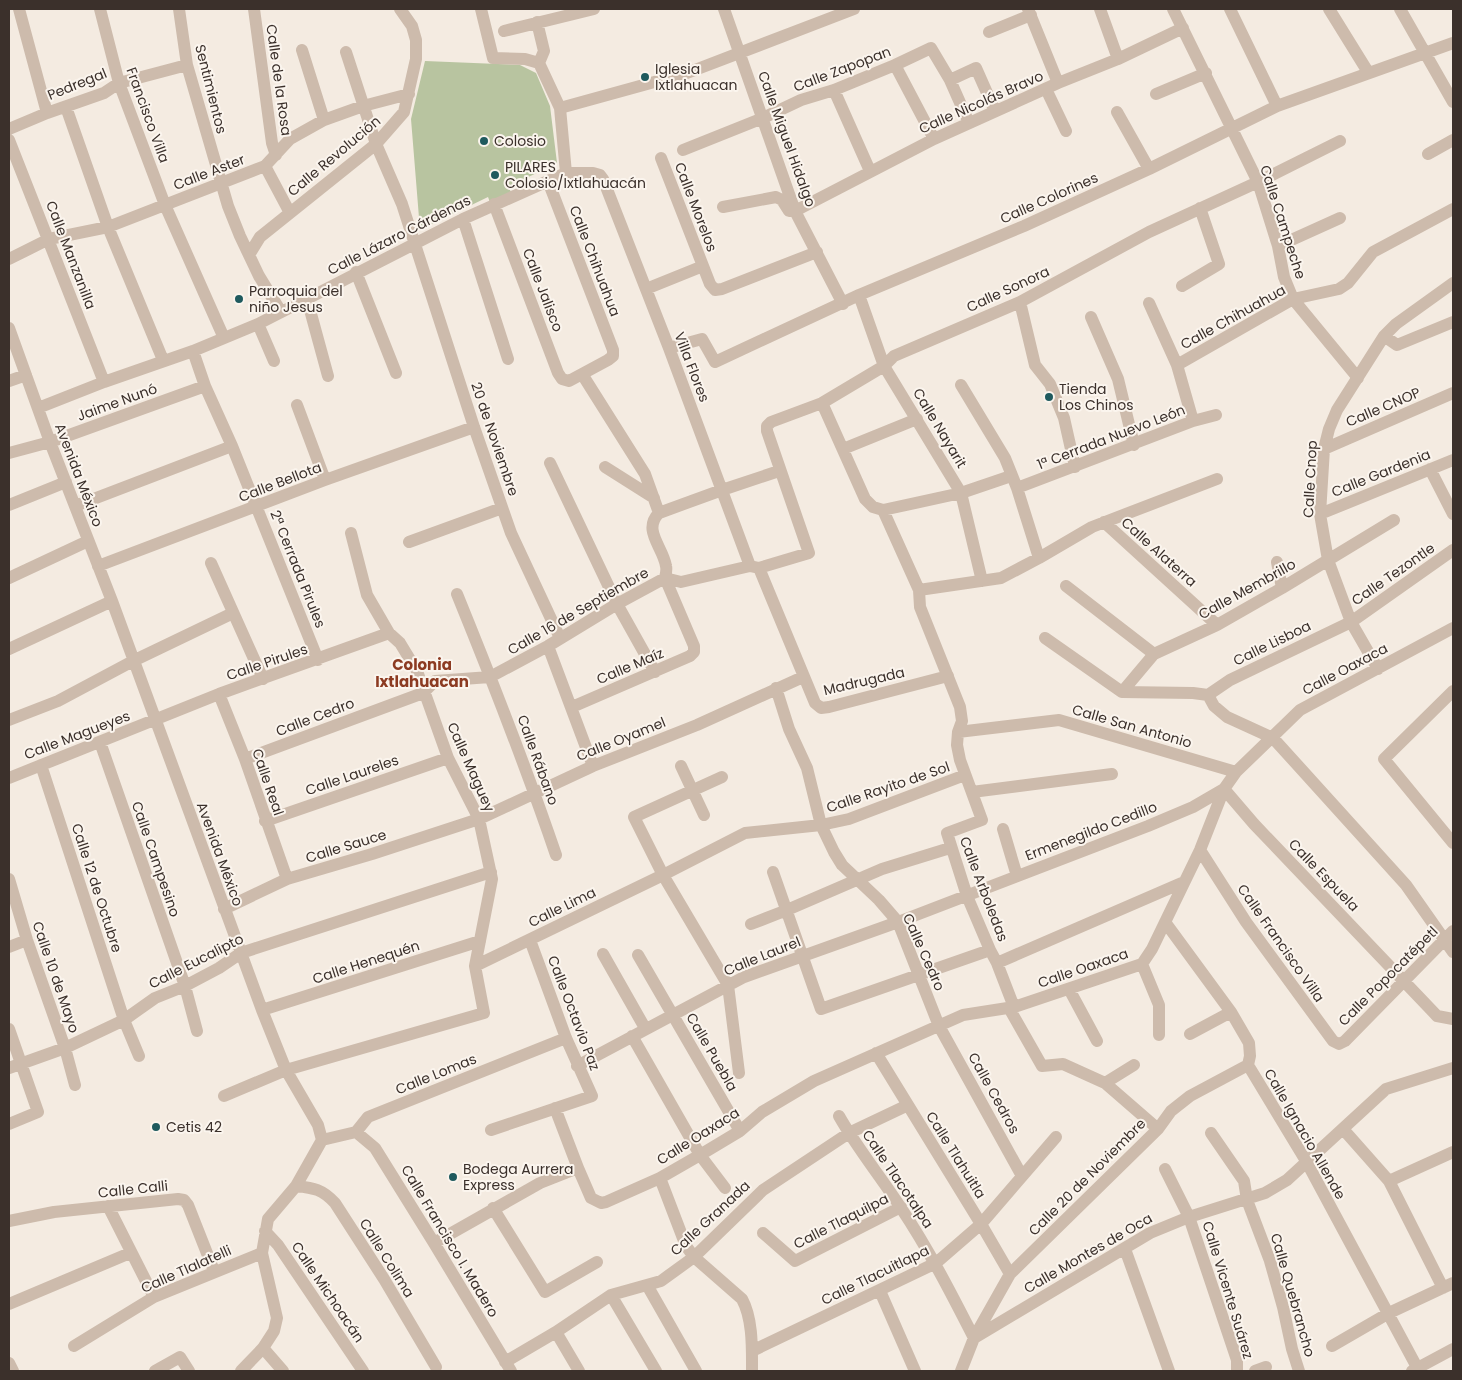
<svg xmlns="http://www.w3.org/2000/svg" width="1462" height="1380" viewBox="0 0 1462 1380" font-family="Poppins,sans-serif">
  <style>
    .park { fill: #b8c4a0 }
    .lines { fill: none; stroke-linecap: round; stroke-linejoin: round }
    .minor { stroke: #cdbbac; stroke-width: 12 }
    .poi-dot { fill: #1f5a5e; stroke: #fbf5ee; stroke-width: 2 }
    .labels { text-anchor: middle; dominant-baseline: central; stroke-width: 4; stroke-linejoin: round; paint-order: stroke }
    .poi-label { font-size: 14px; fill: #3b302b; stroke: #fbf5ee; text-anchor: start }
    .street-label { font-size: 14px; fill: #3b302b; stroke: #fbf5ee }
    .neighbourhood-label { font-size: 15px; font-weight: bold; fill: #8c3b22; stroke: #fbf5ee }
  </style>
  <rect width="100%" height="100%" fill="#f4ebe1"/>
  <path class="park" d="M425 61 520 65 536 73 550 106 557 163 508 187 513 195 491 205 488 197 420 230 411 119Z"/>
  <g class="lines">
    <path class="minor" d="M19 9 47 113
      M100 9 119 83 165 205 224 338
      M179 9 187 65 228 206 240 236 259 276 281 312
      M254 9 272 143 276 155
      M481 9 493 58 525 59 539 63
      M724 9 795 211 843 304
      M1028 9 1058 83
      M1100 9 1118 59
      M1173 9 1258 182 1278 246 1284 277 1293 299 1358 378
      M1230 9 1277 106
      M1329 9 1368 72
      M1400 9 1453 102
      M537 22 544 51 539 63 560 108 566 173
      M504 31 594 9
      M989 32 1031 15
      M302 50 324 120
      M346 52 376 144 402 204 474 427 511 533 560 638
      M895 65 934 139
      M950 80 976 68 995 111
      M1046 89 1066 131
      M834 90 870 171
      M1156 94 1206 73
      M66 107 108 227 163 360
      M560 108 687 73 854 9
      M1117 112 1149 169
      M9 129 47 113 104 93 119 83 187 65
      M9 140 104 382
      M683 150 763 118 801 100 834 90 895 65 931 48 950 80 969 123
      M1428 154 1453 140
      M661 158 703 266
      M265 166 290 213
      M494 204 558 373 562 379 569 381 608 360 613 356V350L548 181
      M723 207 776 197 782 200 789 211H795L934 139 1058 83 1118 59 1183 28
      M463 219 508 359
      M1278 246 1340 218
      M249 255 260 237 376 144 404 112 416 59V40L412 26 400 9
      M9 259 49 239 108 227 265 166 290 139 324 120 363 106 409 94
      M356 272 396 373
      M1182 286 1219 264 1200 208
      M646 289 703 266 710 284 715 290 722 289 817 252
      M859 295 884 366 961 493 982 581
      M307 299 328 376
      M1020 302 1035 365 1050 384 1064 418 1075 467
      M1149 303 1177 365 1193 421
      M1091 317 1118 379 1134 445
      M258 324 274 361
      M9 328 50 442 112 601 262 1010 286 1070 318 1125 322 1140 296 1186 268 1219 262 1253 277 1318 274 1331 263 1348 241 1371
      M1384 336 1397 345 1453 322
      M669 348 702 339 715 362 859 295 1024 226 1149 169 1277 106 1453 43
      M193 351 205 386 232 446 318 660
      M1177 365 1293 299 1339 289 1348 283 1373 252 1453 209
      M582 374 645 474 659 513
      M9 381 26 375
      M961 385 1005 458 1017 488 1039 558
      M822 403 865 499 873 507 883 510 919 590 920 607 960 707 962 721 958 732 957 745 960 760 982 820 947 833 967 896 990 950 997 963 1014 1007
      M297 405 325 480
      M38 408 104 382 193 351 258 324 463 219 566 173H593L600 175 603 179 669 348 750 566
      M843 449 917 419
      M1324 449 1453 393
      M9 453 50 442 205 386
      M550 463 617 604 655 672
      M605 467 654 498
      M1430 469 1453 514
      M1017 488 1193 421 1216 415
      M9 505 66 482
      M75 506 232 446
      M883 510 961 493 1011 476
      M1320 514 1453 460
      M1104 522 1217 625
      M409 542 502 508
      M1277 562 1282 588
      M211 563 263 679
      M98 566 325 480 474 427
      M759 568 815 703 821 708 829 707 948 676
      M9 578 88 541
      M1066 586 1154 654
      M919 590 1001 578 1039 558 1092 527 1217 479
      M457 594C492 680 526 767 556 855
      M1045 638 1122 692
      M548 646 593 766
      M9 649 112 601
      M1378 669 1351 622 1328 560 1320 514 1324 449 1329 429 1337 410 1384 336 1396 324 1453 283
      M776 688 789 729 807 768 821 825 834 852 842 865 879 900 898 922 939 1026 1022 1176
      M1453 691 1384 759 1453 843
      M1122 692 1193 693 1208 695 1214 706 1227 717 1273 738 1406 885 1453 952
      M1122 692 1154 654 1217 625 1282 588 1394 520
      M219 694 245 759 287 879
      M1208 695 1230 680 1351 622 1453 550
      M572 707 690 656 694 652V646L665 578C666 574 667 570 666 566 663 547 642 530 659 513L722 490 779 471
      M9 720 58 701 133 661 233 613
      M958 732 1059 720 1236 772
      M100 742 185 986 197 1031
      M245 759 423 693 435 681 490 677 548 646 617 604 665 578 681 582 750 566 759 568 809 553 767 431V426L771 422 822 403 884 366 894 356 1020 302 1149 232 1258 182 1340 141
      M41 765 124 1020 139 1056
      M681 766 704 815
      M722 777 634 817 663 875 728 985 739 1073
      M9 778 219 694 389 633
      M1224 789 1254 824 1437 1016 1453 1019
      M972 792 1112 774
      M265 821 448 758
      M1003 829 1017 876
      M1200 850 1246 922 1333 1041 1339 1044 1345 1041 1453 931
      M773 872 821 1009 990 950
      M9 879 27 940 65 1048 75 1085
      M224 909 287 879 372 854 479 819 593 766 697 725 803 677
      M1165 922 1231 1012 1249 1043 1250 1056 1248 1065 1306 1161 1419 1371
      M751 924 787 910 882 869 950 848
      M9 947 27 940
      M603 954 645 1028
      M638 955 740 1131
      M997 963 1184 882
      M1142 964 1159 1005V1035
      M475 966 663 875 745 833 821 825 849 819 965 775
      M1069 989 1097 1041
      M1009 1008 1042 1066 1063 1064 1105 1083 1158 1129
      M262 1010 480 941
      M9 1029 38 1112 9 1124
      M1190 1034 1231 1012
      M632 1036 700 1155 725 1188
      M876 1053 981 1224 1010 1274
      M577 1066 744 977 898 922 1148 826 1193 807 1224 789
      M9 1068 65 1048 124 1020 155 998 185 986 219 968 241 953 491 872
      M1105 1083 1134 1065
      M224 1096 286 1070 484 1013 475 966 492 879 479 819 448 758 417 671 400 643 389 633 367 595 351 533
      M555 1108 578 1168 591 1198 601 1203 606 1202 660 1178 700 1155 740 1131 762 1112 814 1081 963 1015 1014 1007 1142 964 1152 949 1200 850 1224 789 1236 772 1300 710 1453 628
      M839 1116C857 1148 881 1177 901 1208 929 1250 951 1293 974 1338
      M1343 1129 1389 1181 1443 1288
      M491 1130 592 1096 566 1038 530 940
      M356 1132 375 1148 434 1243 511 1371
      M1211 1133 1244 1181 1247 1200 1270 1261 1283 1307 1292 1349 1299 1371
      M322 1140 356 1132 368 1117 566 1038
      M1165 1169 1189 1217 1237 1360V1371
      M660 1178 686 1246 694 1257 742 1299C753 1319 752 1349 752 1371
      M1389 1181 1453 1152
      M296 1186C314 1188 322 1189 335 1203L384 1279 436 1367
      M108 1206 154 1297
      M493 1208 545 1292 597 1262
      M9 1221 54 1212 178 1199 184 1200 188 1205 214 1271
      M265 1231 278 1245 363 1371
      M763 1233 795 1261 901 1207
      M434 1243 540 1183 578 1168
      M1125 1249 1169 1371
      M647 1285 696 1371
      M880 1291 915 1371
      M611 1295 656 1371
      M9 1304 130 1253
      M556 1332 579 1371
      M975 1336 1010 1274 1158 1129 1171 1111 1190 1096 1248 1065
      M74 1346 154 1297 262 1253
      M1332 1346 1389 1313 1453 1283
      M263 1348 283 1371
      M752 1351 936 1263 981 1224 1056 1137
      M505 1362 556 1332 611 1295 661 1281 694 1257 763 1190 849 1133 908 1105
      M9 1363 13 1371
      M155 1371 180 1357 189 1371
      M961 1371 974 1338 1150 1233 1189 1217 1265 1193 1287 1180 1386 1089 1453 1068
      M1255 1371 1266 1367
      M1412 1371 1453 1349"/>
  </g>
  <g class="poi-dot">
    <circle cx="645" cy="77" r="5"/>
    <circle cx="484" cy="141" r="5"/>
    <circle cx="495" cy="175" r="5"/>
    <circle cx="239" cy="299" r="5"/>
    <circle cx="1049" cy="397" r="5"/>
    <circle cx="156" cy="1127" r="5"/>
    <circle cx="453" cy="1177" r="5"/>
  </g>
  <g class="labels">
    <g class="poi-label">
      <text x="655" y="69">Iglesia<tspan x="655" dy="16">Ixtlahuacan</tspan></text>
      <text x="494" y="141">Colosio</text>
      <text x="505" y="167">PILARES<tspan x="505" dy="16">Colosio/Ixtlahuacán</tspan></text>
      <text x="249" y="291">Parroquia del<tspan x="249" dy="16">niño Jesus</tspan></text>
      <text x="1059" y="389">Tienda<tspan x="1059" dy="16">Los Chinos</tspan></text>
      <text x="166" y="1127">Cetis 42</text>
      <text x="463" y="1169">Bodega Aurrera<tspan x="463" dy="16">Express</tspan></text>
    </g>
    <g class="street-label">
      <text transform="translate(842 69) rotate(-21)">Calle Zapopan</text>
      <text transform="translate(279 80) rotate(82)">Calle de la Rosa</text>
      <text transform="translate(77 84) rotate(-22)">Pedregal</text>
      <text transform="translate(211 89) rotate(76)">Sentimientos</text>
      <text transform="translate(981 102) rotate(-24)">Calle Nicolás Bravo</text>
      <text transform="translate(148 115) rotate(70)">Francisco Villa</text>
      <text transform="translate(787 139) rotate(70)">Calle Miguel Hidalgo</text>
      <text transform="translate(334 156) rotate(-40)">Calle Revolución</text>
      <text transform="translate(209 172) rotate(-21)">Calle Aster</text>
      <text transform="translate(1049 198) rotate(-24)">Calle Colorines</text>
      <text transform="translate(696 207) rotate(69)">Calle Morelos</text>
      <text transform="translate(1283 222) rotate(72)">Calle Campeche</text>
      <text transform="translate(399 235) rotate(-27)">Calle Lázaro Cárdenas</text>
      <text transform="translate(71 255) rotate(69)">Calle Manzanilla</text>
      <text transform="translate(595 261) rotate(69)">Calle Chihuahua</text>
      <text transform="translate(1008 289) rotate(-25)">Calle Sonora</text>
      <text transform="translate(543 290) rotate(69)">Calle Jalisco</text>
      <text transform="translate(1233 317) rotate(-29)">Calle Chihuahua</text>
      <text transform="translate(692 367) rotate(69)">Villa Flores</text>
      <text transform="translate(117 402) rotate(-20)">Jaime Nunó</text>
      <text transform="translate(1383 407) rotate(-23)">Calle CNOP</text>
      <text transform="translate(940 428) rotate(59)">Calle Nayarit</text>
      <text transform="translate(1111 437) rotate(-21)">1ª Cerrada Nuevo León</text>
      <text transform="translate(495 439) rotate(71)">20 de Noviembre</text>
      <text transform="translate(1381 473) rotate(-22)">Calle Gardenia</text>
      <text transform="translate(79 475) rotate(69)">Avenida México</text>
      <text transform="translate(1310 479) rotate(-87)">Calle Cnop</text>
      <text transform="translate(280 482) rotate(-21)">Calle Bellota</text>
      <text transform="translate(1159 552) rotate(42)">Calle Alaterra</text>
      <text transform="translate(298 569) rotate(68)">2ª Cerrada Pirules</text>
      <text transform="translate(1393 574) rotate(-35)">Calle Tezontle</text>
      <text transform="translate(1247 589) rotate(-29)">Calle Membrillo</text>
      <text transform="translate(578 611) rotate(-30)">Calle 16 de Septiembre</text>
      <text transform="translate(1272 643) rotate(-26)">Calle Lisboa</text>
      <text transform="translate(267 662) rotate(-19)">Calle Pirules</text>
      <text transform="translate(630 666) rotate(-23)">Calle Maíz</text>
      <text transform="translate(1345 669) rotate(-28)">Calle Oaxaca</text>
      <text transform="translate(864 681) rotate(-13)">Madrugada</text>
      <text transform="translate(315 717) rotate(-21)">Calle Cedro</text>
      <text transform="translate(1132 726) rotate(16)">Calle San Antonio</text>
      <text transform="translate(77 735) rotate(-21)">Calle Magueyes</text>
      <text transform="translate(621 739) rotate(-22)">Calle Oyamel</text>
      <text transform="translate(538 760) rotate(70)">Calle Rábano</text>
      <text transform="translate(471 767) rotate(66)">Calle Maguey</text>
      <text transform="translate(352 775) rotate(-19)">Calle Laureles</text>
      <text transform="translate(268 782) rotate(71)">Calle Real</text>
      <text transform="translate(888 787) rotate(-19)">Calle Rayito de Sol</text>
      <text transform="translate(1091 831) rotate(-21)">Ermenegildo Cedillo</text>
      <text transform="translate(346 846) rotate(-17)">Calle Sauce</text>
      <text transform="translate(220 854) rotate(70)">Avenida México</text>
      <text transform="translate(156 859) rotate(71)">Calle Campesino</text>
      <text transform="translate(1324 875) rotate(46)">Calle Espuela</text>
      <text transform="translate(97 888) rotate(72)">Calle 12 de Octubre</text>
      <text transform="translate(984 889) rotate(69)">Calle Arboledas</text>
      <text transform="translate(562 907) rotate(-26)">Calle Lima</text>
      <text transform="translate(1281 943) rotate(55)">Calle Francisco Villa</text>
      <text transform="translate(924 952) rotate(66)">Calle Cedro</text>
      <text transform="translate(762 956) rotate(-22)">Calle Laurel</text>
      <text transform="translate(196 961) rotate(-27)">Calle Eucalipto</text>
      <text transform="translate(366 962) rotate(-18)">Calle Henequén</text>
      <text transform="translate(1083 968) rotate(-19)">Calle Oaxaca</text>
      <text transform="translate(1388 976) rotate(-45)">Calle Popocatépetl</text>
      <text transform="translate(56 977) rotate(71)">Calle 10 de Mayo</text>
      <text transform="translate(574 1013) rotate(69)">Calle Octavio Paz</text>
      <text transform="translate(712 1052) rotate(60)">Calle Puebla</text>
      <text transform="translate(436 1074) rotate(-22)">Calle Lomas</text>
      <text transform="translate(994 1093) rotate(61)">Calle Cedros</text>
      <text transform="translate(1305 1134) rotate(60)">Calle Ignacio Allende</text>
      <text transform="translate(698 1136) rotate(-32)">Calle Oaxaca</text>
      <text transform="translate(956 1155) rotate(58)">Calle Tlahuitla</text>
      <text transform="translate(1087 1177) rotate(-45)">Calle 20 de Noviembre</text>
      <text transform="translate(898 1179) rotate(56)">Calle Tlacotalpa</text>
      <text transform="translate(133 1189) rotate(-6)">Calle Calli</text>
      <text transform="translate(710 1218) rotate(-43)">Calle Granada</text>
      <text transform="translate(841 1221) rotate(-27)">Calle Tlaquilpa</text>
      <text transform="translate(450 1241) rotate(59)">Calle Francisco I. Madero</text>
      <text transform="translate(1088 1253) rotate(-30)">Calle Montes de Oca</text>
      <text transform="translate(387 1258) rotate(58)">Calle Colima</text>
      <text transform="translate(186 1269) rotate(-24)">Calle Tlalatelli</text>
      <text transform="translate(875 1275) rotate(-26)">Calle Tlacuitlapa</text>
      <text transform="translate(1228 1290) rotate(73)">Calle Vicente Suárez</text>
      <text transform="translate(328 1292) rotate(56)">Calle Michoacán</text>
      <text transform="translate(1293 1295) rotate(74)">Calle Quebrancho</text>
    </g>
    <g class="neighbourhood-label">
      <text x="422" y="664">Colonia<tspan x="422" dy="17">Ixtlahuacan</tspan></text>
    </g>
  </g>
  <rect width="1462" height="1380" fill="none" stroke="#3b302b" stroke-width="20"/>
</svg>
